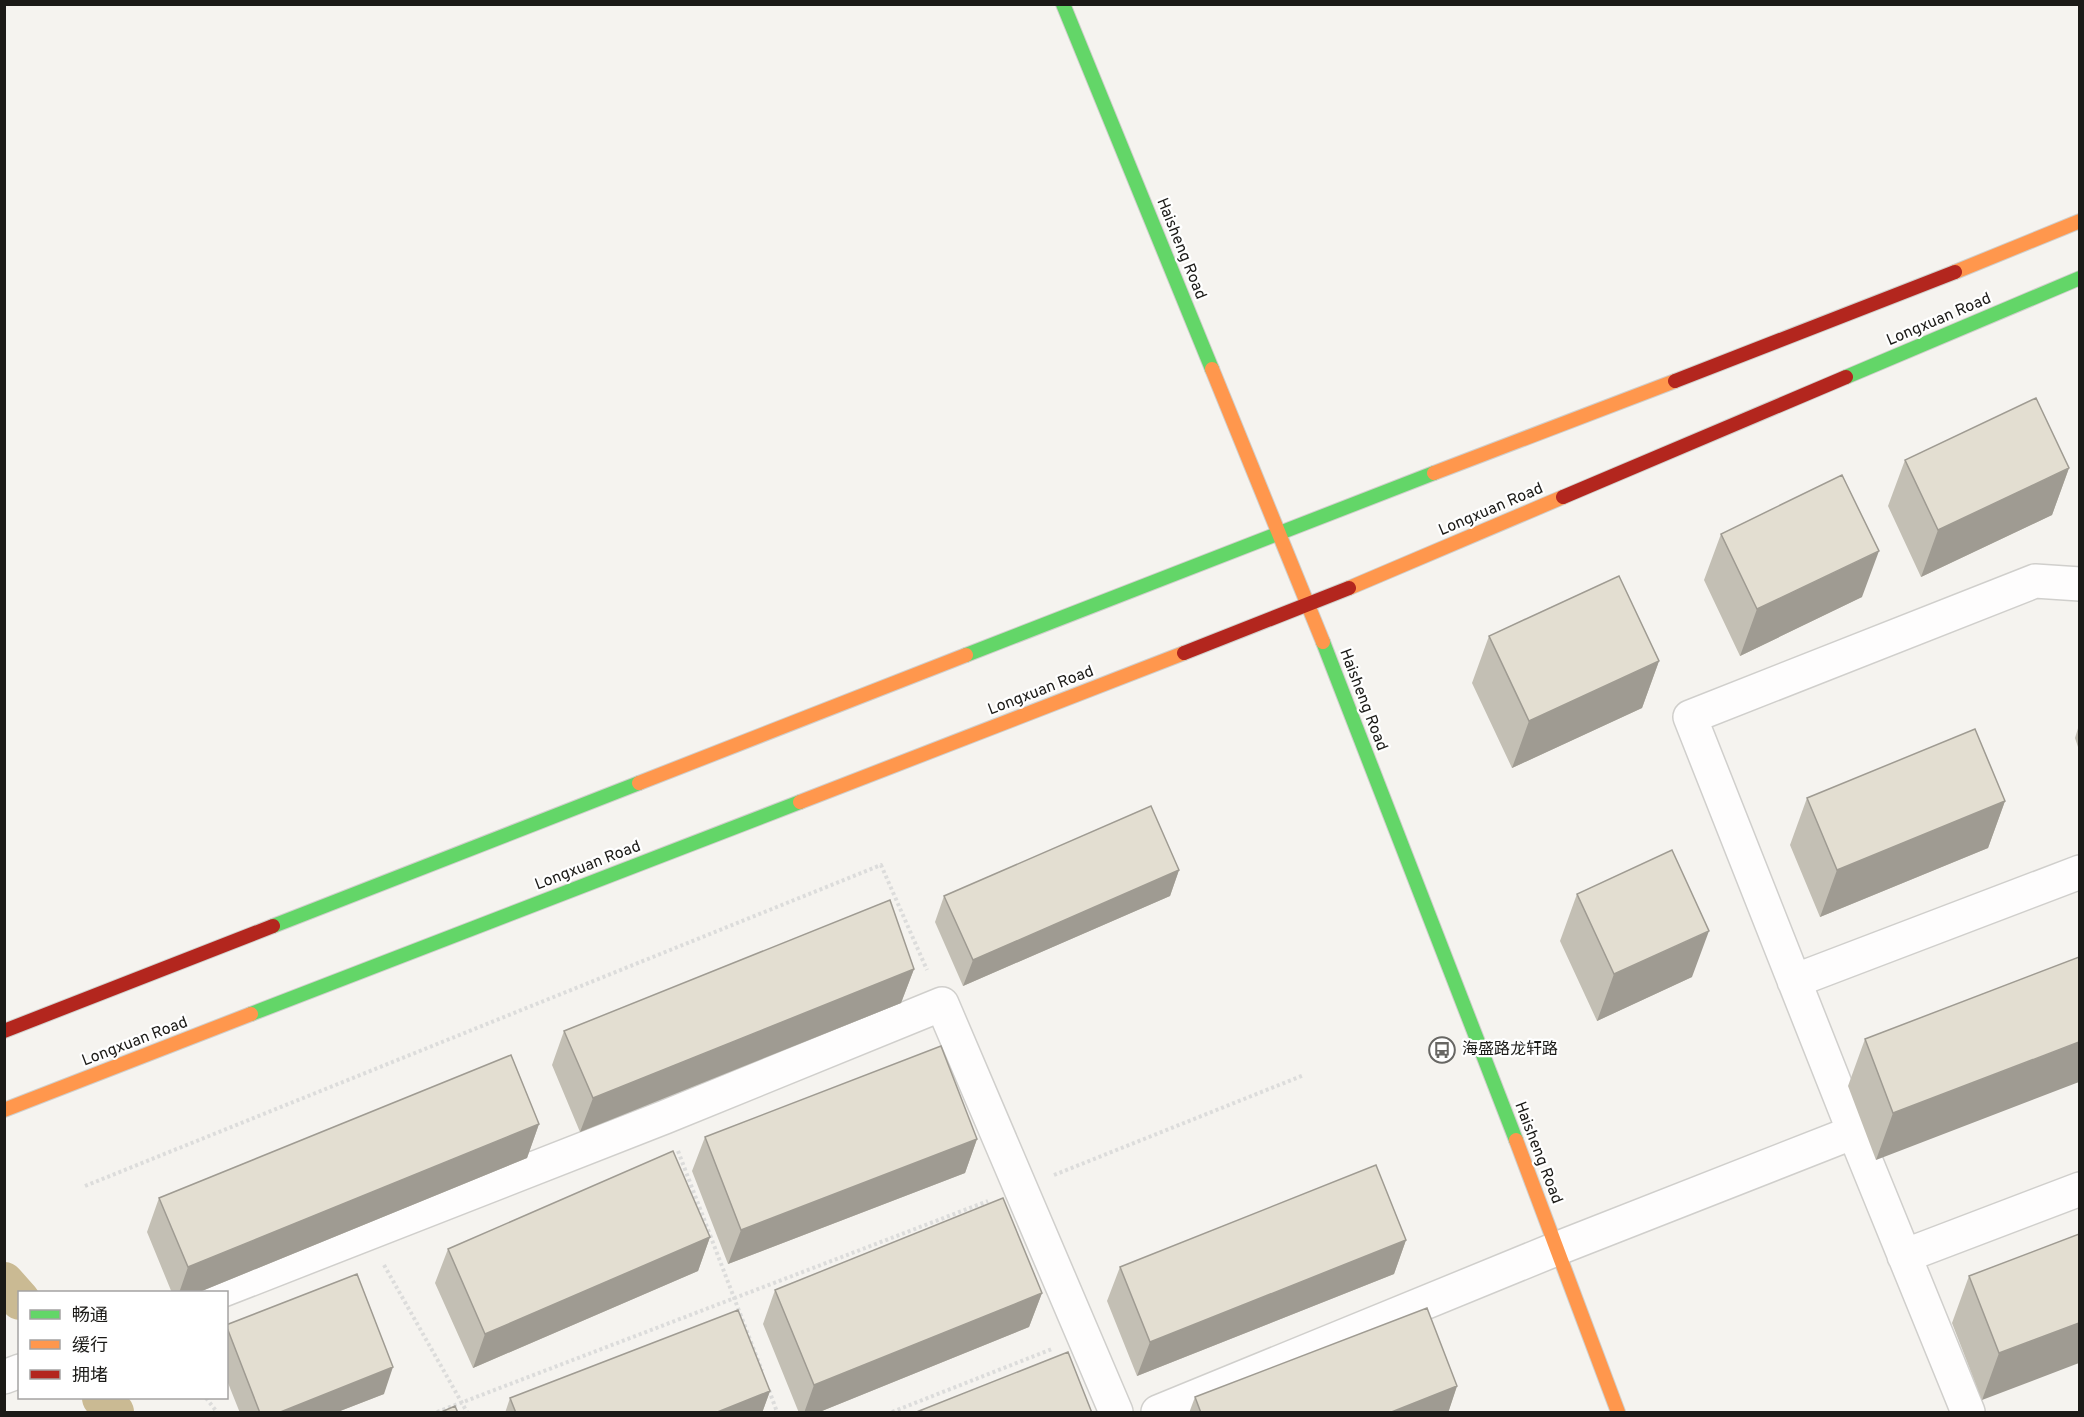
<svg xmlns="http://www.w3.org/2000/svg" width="2084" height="1417" viewBox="0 0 2084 1417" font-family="Overpass,'Noto Sans SC',sans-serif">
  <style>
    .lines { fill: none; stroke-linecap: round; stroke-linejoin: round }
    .canal { stroke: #caba93; stroke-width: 40 }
    .street-casing { stroke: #d0cfcc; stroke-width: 36 }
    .fast-casing { stroke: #d0cfcc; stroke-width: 16 }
    .slow-casing { stroke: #d0cfcc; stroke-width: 16 }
    .jam-casing { stroke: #d0cfcc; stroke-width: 16 }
    .path { stroke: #dcdcdb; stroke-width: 4; stroke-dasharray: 3 3; stroke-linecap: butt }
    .street { stroke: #fefdfd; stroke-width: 33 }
    .fast { stroke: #63d668; stroke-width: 14 }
    .slow { stroke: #ff974d; stroke-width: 14 }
    .jam { stroke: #b3261e; stroke-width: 14 }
    .wall { fill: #c3bfb4 }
    .shaded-wall { fill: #9f9b92 }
    .building { fill: #e3ded1; stroke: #9f9b92; stroke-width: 1.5 }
    .labels { text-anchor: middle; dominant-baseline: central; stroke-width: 4.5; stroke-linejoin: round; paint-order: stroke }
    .street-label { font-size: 16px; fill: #1b1a17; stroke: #fff }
    .poi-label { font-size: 16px; fill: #1b1a17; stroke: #fff; text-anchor: start }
  </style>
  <rect width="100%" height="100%" fill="#f5f3ef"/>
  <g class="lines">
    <path class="canal" d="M4 1282 20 1300
      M102 1398 114 1412"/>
    <g class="street-casing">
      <path id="street" d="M1794 981 2080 872
        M1854 1132 1968 1412
        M1904 1256 2080 1189
        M218 1292 665 1117 942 1004 1116 1412
        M4 1377 20 1371
        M1158 1412 1556 1249 1854 1132 1690 717 2035 581 2080 584"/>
    </g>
    <g class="fast-casing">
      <path id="fast" d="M1063 4 1212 369
        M1846 377 2080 278
        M1323 642 1516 1140
        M966 655 1434 473
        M273 926 639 783
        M251 1014 800 802"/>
    </g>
    <g class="slow-casing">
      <path id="slow" d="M1955 272 2080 221
        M1212 369 1323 642
        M1434 473 1675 381
        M1349 588 1563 497
        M639 783 966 655
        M800 802 1184 653
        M4 1110 251 1014
        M1516 1140 1618 1412"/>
    </g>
    <g class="jam-casing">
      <path id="jam" d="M1675 381 1955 272
        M1563 497 1846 377
        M1184 653 1349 588
        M4 1031 273 926"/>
    </g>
    <path class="path" d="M678 1151 762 1371
      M1054 1175 1304 1075
      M85 1186 881 865 927 970
      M384 1265 467 1412
      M769 1390 777 1412
      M206 1398 217 1412
      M437 1412 988 1201
      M892 1412 1052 1349"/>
    <use href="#street" class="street"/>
    <use href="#fast" class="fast"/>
    <use href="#slow" class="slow"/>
    <use href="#jam" class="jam"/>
  </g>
  <path class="wall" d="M1905 460 2069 468 2052 515 1921 577 1888 506Z
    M1721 534 1862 597 1740 656 1704 580Z
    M1489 636 1659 661 1642 708 1512 768 1472 683Z
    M2079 725V750L2075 738Z
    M1807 798 2005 801 1988 848 1820 917 1790 845Z
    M1179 870 1170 896 963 986 935 922 944 896Z
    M1577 894 1692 977 1597 1021 1560 941Z
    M2079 957 1876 1160 1848 1086 1865 1039Z
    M914 969 901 1003 580 1132 552 1065 564 1031Z
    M539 1124 527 1158 197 1293H172L147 1232 159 1198Z
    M705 1137 977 1139 965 1173 728 1264 692 1171Z
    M2079 1234 1982 1400 1952 1323 1969 1276Z
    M710 1237 698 1271 473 1368 435 1283 448 1249Z
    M1406 1240 1394 1274 1137 1376 1107 1301 1120 1267Z
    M775 1290 1042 1293 1029 1327 817 1413H799L763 1324Z
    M226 1325 384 1394 335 1413H240L226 1378Z
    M1457 1386 1448 1413H1189L1195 1397Z
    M770 1391 762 1413H505L510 1398Z"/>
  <path class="shaded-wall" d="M2069 468 2052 515 1921 577 1938 530Z
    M1879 551 1862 597 1740 656 1757 609Z
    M1659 661 1642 708 1512 768 1529 721Z
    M2005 801 1988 848 1820 917 1837 870Z
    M1179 870 1170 896 963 986 973 960Z
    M1709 931 1692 977 1597 1021 1614 974Z
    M914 969 901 1003 580 1132 593 1098Z
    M2079 1042V1082L1876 1160 1893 1113Z
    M539 1124 527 1158 197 1293H179L188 1267Z
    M977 1139 965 1173 728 1264 741 1230Z
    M710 1237 698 1271 473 1368 485 1334Z
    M1406 1240 1394 1274 1137 1376 1150 1342Z
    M1042 1293 1029 1327 817 1413H804L814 1385Z
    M2079 1323V1363L1982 1400 1999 1353Z
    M393 1367 384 1394 335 1413H278Z
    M1457 1386 1448 1413H1389Z
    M770 1391 762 1413H715Z"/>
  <path class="building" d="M2036 398 2069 468 1938 530 1905 460Z
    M1842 475 1879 551 1757 609 1721 534Z
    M1619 576 1659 661 1529 721 1489 636Z
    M1975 729 2005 801 1837 870 1807 798Z
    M1151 806 1179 870 973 960 944 896Z
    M1672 850 1709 931 1614 974 1577 894Z
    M890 900 914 969 593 1098 564 1031Z
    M2079 957V1042L1893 1113 1865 1039Z
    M941 1046 977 1139 741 1230 705 1137Z
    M511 1055 539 1124 188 1267 159 1198Z
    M673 1151 710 1237 485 1334 448 1249Z
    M1376 1165 1406 1240 1150 1342 1120 1267Z
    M1003 1198 1042 1293 814 1385 775 1290Z
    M2079 1234V1323L1999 1353 1969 1276Z
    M357 1274 393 1367 278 1413H260L226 1325Z
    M1427 1308 1457 1386 1389 1413H1201L1195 1397Z
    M738 1310 770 1391 715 1413H516L510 1398Z
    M1068 1352 1092 1413H914Z
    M455 1406 458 1413H439Z"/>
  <defs>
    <g id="bus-ring" transform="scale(1.35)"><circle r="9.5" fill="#fff" stroke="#676663" stroke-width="1.5"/><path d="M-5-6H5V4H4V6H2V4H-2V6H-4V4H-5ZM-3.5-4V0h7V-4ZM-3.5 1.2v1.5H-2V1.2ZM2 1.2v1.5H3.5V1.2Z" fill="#676663"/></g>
  </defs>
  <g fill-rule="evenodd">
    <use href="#bus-ring" x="1442" y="1050"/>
  </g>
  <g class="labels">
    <g class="street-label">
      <text transform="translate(1181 249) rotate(68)">Haisheng Road</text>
      <text transform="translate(1939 320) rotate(-23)">Longxuan Road</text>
      <text transform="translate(1491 510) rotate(-23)">Longxuan Road</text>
      <text transform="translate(1041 691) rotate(-21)">Longxuan Road</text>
      <text transform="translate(1363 700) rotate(69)">Haisheng Road</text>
      <text transform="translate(588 866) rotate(-21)">Longxuan Road</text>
      <text transform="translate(135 1042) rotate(-21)">Longxuan Road</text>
      <text transform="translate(1538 1153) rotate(69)">Haisheng Road</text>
    </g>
    <g class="poi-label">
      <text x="1462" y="1050">海盛路龙轩路</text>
    </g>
  </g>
  <rect width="2084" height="1417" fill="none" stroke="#1b1a17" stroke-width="12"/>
  <rect x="18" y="1291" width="210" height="108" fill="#ffffff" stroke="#a4a3a2" stroke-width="1.5"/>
  <rect x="30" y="1310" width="30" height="9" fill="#63d668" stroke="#a4a3a2" stroke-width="1.5"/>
  <text x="72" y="1321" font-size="18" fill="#1b1a17">畅通</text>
  <rect x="30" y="1340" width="30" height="9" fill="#ff974d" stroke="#a4a3a2" stroke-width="1.5"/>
  <text x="72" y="1351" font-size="18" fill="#1b1a17">缓行</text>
  <rect x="30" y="1370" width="30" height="9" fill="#b3261e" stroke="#a4a3a2" stroke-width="1.5"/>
  <text x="72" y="1381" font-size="18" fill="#1b1a17">拥堵</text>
</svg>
